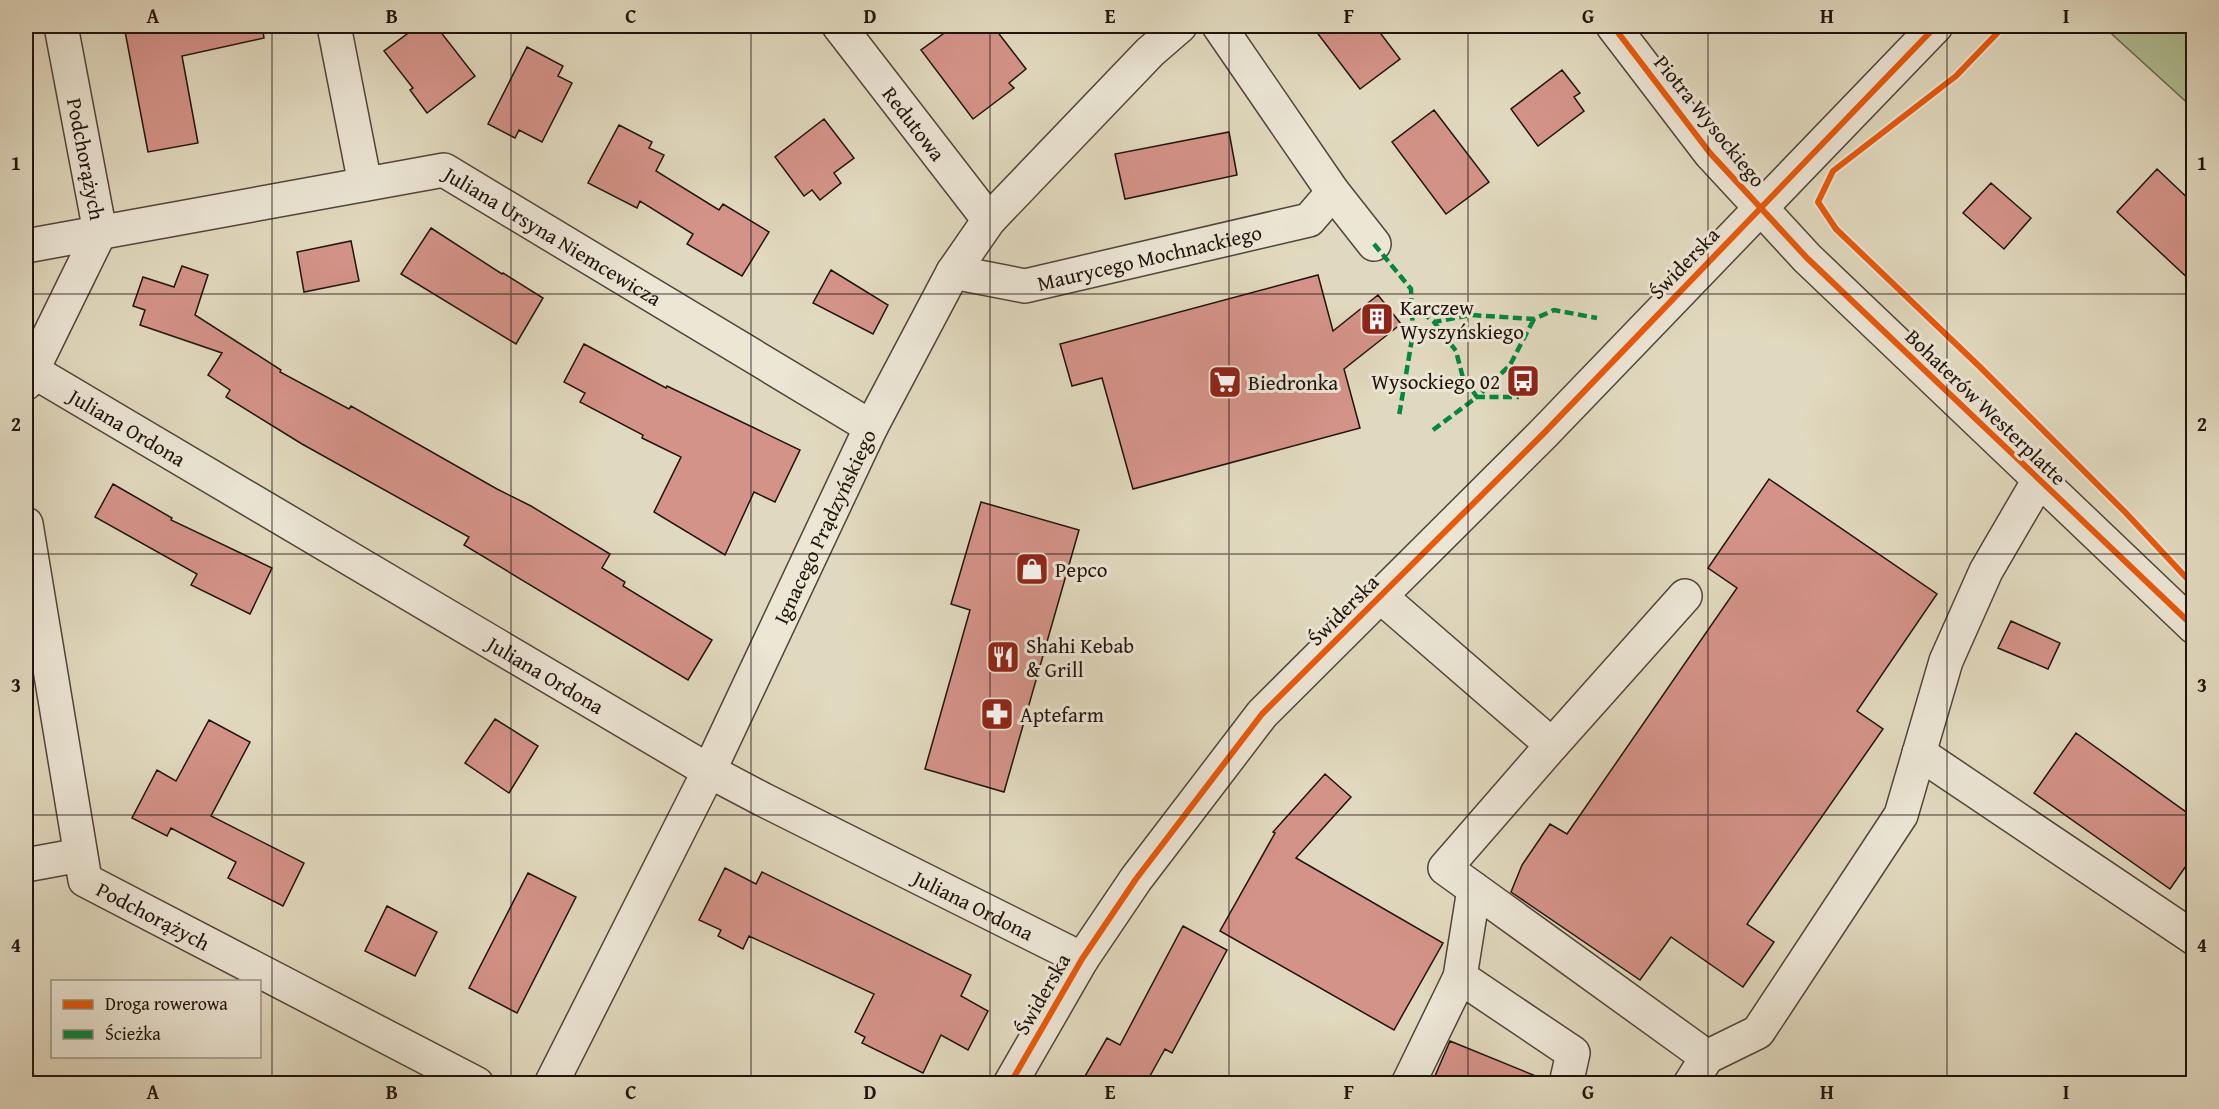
<svg xmlns="http://www.w3.org/2000/svg" width="2219" height="1109" viewBox="0 0 2219 1109" font-family="'Gentium Book Plus',serif">
  <style>
    .green { fill: #b0c095; stroke: #686a50; stroke-width: 1.5 }
    .building { fill: #d49389; stroke: #21140c; stroke-width: 1.5 }
    .lines { fill: none; stroke-linecap: round; stroke-linejoin: round }
    .minor-casing { stroke: #514539; stroke-width: 36 }
    .minor { stroke: #ece6d5; stroke-width: 33 }
    .quiet { stroke: #00873e; stroke-width: 4.5; stroke-dasharray: 9 4.5; stroke-linecap: butt }
    .cycleway-casing { stroke: #ece6d5; stroke-width: 10 }
    .cycleway { stroke: #e8590c; stroke-width: 6 }
    .grid { fill: none; stroke: #21140c; stroke-width: 1.5; stroke-opacity: 0.55 }
    .labels { text-anchor: middle; dominant-baseline: central; stroke-width: 6; stroke-linejoin: round; paint-order: stroke }
    .street-label { font-size: 21px; fill: #21140c; stroke: #ece6d5 }
    .poi-label { font-size: 21px; fill: #21140c; stroke: #ece6d5; text-anchor: start }
    .neatline { fill: none; stroke: #21140c; stroke-width: 2 }
    .grid-label { font-size: 20px; text-anchor: middle; font-weight: bold; fill: #21140c }
  </style>
  <rect width="100%" height="100%" fill="#e1d9bf"/>
  <filter id="stains"><feTurbulence type="fractalNoise" baseFrequency=".00333" numOctaves="4"/><feColorMatrix values="0 0 0 0 .2 0 0 0 0 .09 0 0 0 0 .02 0 0 0 .5 -.17"/></filter>
  <radialGradient id="worn" r=".72"><stop offset=".6" stop-color="#630" stop-opacity="0"/><stop offset="1" stop-color="#630" stop-opacity=".3"/></radialGradient>
  <path class="green" d="M2103 26H2193V108Z"/>
  <path class="building" d="M124 26H262L264 38 182 56 198 143 148 152Z
    M418 26H436L475 76 427 113 410 90 413 88 384 51Z
    M954 26H993L1026 69 1009 83 1014 88 973 119 921 50Z
    M1312 26H1375L1400 59 1360 89Z
    M527 47 563 66 558 76 572 83 542 142 519 130 515 138 488 124Z
    M1562 70 1580 93 1574 97 1584 111 1538 146 1511 109Z
    M1434 110 1489 182 1446 214 1392 142Z
    M824 119 854 158 834 173 841 183 820 200 812 190 804 196 775 157Z
    M619 125 652 142 649 148 664 155 656 171 719 210 723 204 769 232 742 276 687 244 693 234 640 201 637 208 588 183Z
    M1229 132 1237 175 1125 199 1115 154Z
    M2157 169 2193 203V283L2117 212Z
    M1991 183 2031 218 2004 249 1963 213Z
    M431 228 502 274 503 273 543 298 516 344 401 274Z
    M351 241 359 281 304 292 297 252Z
    M182 266 208 275 195 315 281 370 280 372 349 409 351 406 497 489 531 506 610 554 602 568 625 582 623 586 712 640 688 680 464 545 469 537 302 444 226 397 230 390 208 375 222 353 140 325 145 310 133 306 143 277 174 287Z
    M831 270 888 305 873 334 813 303Z
    M1318 275 1333 331 1378 295 1401 324 1344 369 1360 428 1133 489 1102 378 1072 386 1060 344Z
    M584 344 666 388 667 386 800 450 775 502 754 492 725 555 654 512 681 457 642 438 643 435 580 402 585 393 564 382Z
    M1769 479 1937 594 1857 711 1883 729 1747 924 1774 942 1743 987 1671 937 1640 980 1511 892 1522 865 1550 824 1567 834 1737 588 1708 568Z
    M113 484 172 518 171 520 272 568 250 614 191 585 197 574 95 517Z
    M981 502 1079 530 1004 792 925 769 970 610 951 604Z
    M2011 621 2060 643 2048 669 1998 648Z
    M495 719 538 746 509 793 465 763Z
    M209 720 250 742 211 816 304 863 283 906 228 878 236 862 171 828 167 836 132 818 157 770 176 781Z
    M2076 733 2193 817V856L2170 889 2034 793Z
    M1325 774 1351 797 1296 858 1443 943 1394 1030 1220 931 1275 833 1273 832Z
    M725 868 756 884 762 872 971 975 961 996 988 1011 968 1050 941 1035 923 1073 862 1043 865 1037 855 1032 874 994 749 936 743 949 718 936 721 930 699 920Z
    M528 873 576 897 517 1013 469 988Z
    M387 906 437 932 415 976 365 951Z
    M1183 926 1227 950 1172 1053 1165 1049 1146 1083H1081L1107 1038 1120 1045Z
    M1450 1041 1548 1081V1083H1432Z"/>
  <g class="lines">
    <g class="minor-casing">
      <g id="minor">
        <path d="M334 26 365 184"/>
        <path id="s1" d="M839 26 989 220"/>
        <path d="M1219 26 1333 192 1374 244"/>
        <path d="M1613 26 1710 153 1807 258 2194 627"/>
        <path id="s2" d="M26 246 444 170 871 427"/>
        <path id="s3" d="M953 272 1025 286 1309 220 1333 192"/>
        <path id="s4" d="M26 367 709 771 762 799 1082 959"/>
        <path d="M26 383 100 232 61 26"/>
        <path id="s5" d="M26 524 85 880 477 1084"/>
        <path d="M1380 596 1552 745 1445 868 1707 1057 1690 1084"/>
        <path d="M1552 745 1685 596"/>
        <path d="M1919 753 2194 938"/>
        <path d="M26 865 80 855"/>
        <path d="M1460 977 1573 1053 1566 1084"/>
        <path d="M1707 1057 1758 1032 1901 815 1946 661 1986 571 2039 480"/>
        <path id="s6" d="M551 1084 709 771 871 427 953 272 989 220 1150 52 1180 26"/>
        <path d="M1010 1084 1082 959 1136 879 1262 714 1544 433 1936 26"/>
        <path d="M1408 1084 1460 977 1474 889"/>
      </g>
    </g>
    <use href="#minor" class="minor"/>
    <path class="quiet" d="M1374 244 1411 289 1413 333 1399 416
      M1412 304 1434 322 1471 315 1534 319 1554 310 1597 318
      M1434 322 1456 351 1463 378 1477 397 1510 365 1534 319
      M1433 430 1477 397H1519"/>
    <g class="cycleway-casing">
      <path id="cycleway" d="M1613 26 1710 153 1807 258 2194 627
        M2004 26 1956 76 1833 171 1818 202 1836 229 1979 366 2125 512 2194 586
        M1010 1084 1082 959 1136 879 1262 714 1544 433 1936 26"/>
    </g>
    <use href="#cycleway" class="cycleway"/>
  </g>
  <path class="grid" d="M272 26V1084M511 26V1084M751 26V1084M990 26V1084M1229 26V1084M1468 26V1084M1708 26V1084M1947 26V1084M26 294H2194M26 554H2194M26 815H2194"/>
  <defs>
    <g id="building-square" transform="scale(1.725)"><rect x="-9" y="-9" width="18" height="18" rx="4" fill="#8f2418" stroke="#ece6d5"/><path d="M-4-6H4V6H1V3H-1V6H-4ZM-2.5-4.3h1.7v1.8h-1.7ZM.8-4.3h1.7v1.8H.8ZM-2.5-1h1.7V.8h-1.7ZM.8-1h1.7V.8H.8Z" fill="#fff"/></g>
    <g id="bus-square" transform="scale(1.725)"><rect x="-9" y="-9" width="18" height="18" rx="4" fill="#8f2418" stroke="#ece6d5"/><path d="M-5-6H5V4H4V6H2V4H-2V6H-4V4H-5ZM-3.5-4V0h7V-4ZM-3.5 1.2v1.5H-2V1.2ZM2 1.2v1.5H3.5V1.2Z" fill="#fff"/></g>
    <g id="supermarket-square" transform="scale(1.725)"><rect x="-9" y="-9" width="18" height="18" rx="4" fill="#8f2418" stroke="#ece6d5"/><path d="M-6-5.5h2.5l.6 2H6L4.5 2H-2.5L-4.4-4H-6ZM-1.5 3.2a1.3 1.3 0 1 0 .1 0ZM3 3.2a1.3 1.3 0 1 0 .1 0Z" fill="#fff"/></g>
    <g id="shop-square" transform="scale(1.725)"><rect x="-9" y="-9" width="18" height="18" rx="4" fill="#8f2418" stroke="#ece6d5"/><path d="M-5-2.5h2.3a2.7 3.5 0 0 1 5.4 0H5L5.5 6h-11ZM-1.5-2.5h3a1.5 2.3 0 0 0-3 0Z" fill="#fff"/></g>
    <g id="restaurant-square" transform="scale(1.725)"><rect x="-9" y="-9" width="18" height="18" rx="4" fill="#8f2418" stroke="#ece6d5"/><path d="M-5-6h1v4h1v-4h1v4h1v-4h1v5L-1.5 .5V6h-2V.5L-5-1ZM5-6V6H3V1.5H1.5Q1.5-4 5-6Z" fill="#fff"/></g>
    <g id="pharmacy-square" transform="scale(1.725)"><rect x="-9" y="-9" width="18" height="18" rx="4" fill="#8f2418" stroke="#ece6d5"/><path d="M-2-6h4v4h4v4h-4v4h-4v-4h-4v-4h4Z" fill="#fff"/></g>
  </defs>
  <g fill-rule="evenodd">
    <use href="#building-square" x="1377" y="319"/>
    <use href="#bus-square" x="1523" y="381"/>
    <use href="#supermarket-square" x="1225" y="382"/>
    <use href="#shop-square" x="1032" y="569"/>
    <use href="#restaurant-square" x="1003" y="657"/>
    <use href="#pharmacy-square" x="997" y="714"/>
  </g>
  <g class="labels">
    <g class="street-label">
      <text transform="translate(1710 121) rotate(51)">Piotra Wysockiego</text>
      <text stroke="none"><textPath href="#s1" startOffset="123">Redutowa</textPath></text>
      <text transform="translate(86 159) rotate(79)">Podchorążych</text>
      <text stroke="none"><textPath href="#s2" startOffset="552">Juliana Ursyna Niemcewicza</textPath></text>
      <text stroke="none"><textPath href="#s3" startOffset="201">Maurycego Mochnackiego</textPath></text>
      <text transform="translate(1684 263) rotate(-46)">Świderska</text>
      <text transform="translate(1986 407) rotate(44)">Bohaterów Westerplatte</text>
      <text stroke="none"><textPath href="#s4" startOffset="118">Juliana Ordona</textPath></text>
      <text stroke="none"><textPath href="#s6" startOffset="621">Ignacego Prądzyńskiego</textPath></text>
      <text transform="translate(1343 610) rotate(-45)">Świderska</text>
      <text stroke="none"><textPath href="#s4" startOffset="604">Juliana Ordona</textPath></text>
      <text stroke="none"><textPath href="#s4" startOffset="1090">Juliana Ordona</textPath></text>
      <text stroke="none"><textPath href="#s5" startOffset="438">Podchorążych</textPath></text>
      <text transform="translate(1042 994) rotate(-60)">Świderska</text>
    </g>
    <g class="poi-label">
      <text x="1400" y="307">Karczew<tspan x="1400" dy="24">Wyszyńskiego</tspan></text>
      <text x="1500" y="381" text-anchor="end">Wysockiego 02</text>
      <text x="1248" y="382">Biedronka</text>
      <text x="1055" y="569">Pepco</text>
      <text x="1026" y="645">Shahi Kebab<tspan x="1026" dy="24">&amp; Grill</tspan></text>
      <text x="1020" y="714">Aptefarm</text>
    </g>
  </g>
  <rect width="2219" height="1109" fill="none" stroke="#e1d9bf" stroke-width="66"/>
  <rect x="51" y="980" width="210" height="78" fill="#ece6d5" stroke="#9b9285" stroke-width="1.5"/>
  <rect x="63" y="1000" width="30" height="9" fill="#e8590c" stroke="#9b9285" stroke-width="1.5"/>
  <text x="105" y="1010" font-size="18" fill="#21140c">Droga rowerowa</text>
  <rect x="63" y="1030" width="30" height="9" fill="#00873e" stroke="#9b9285" stroke-width="1.5"/>
  <text x="105" y="1040" font-size="18" fill="#21140c">Ścieżka</text>
  <rect x="33" y="33" width="2153" height="1043" class="neatline"/>
  <g class="grid-label">
    <text x="153" y="23">A</text>
    <text x="392" y="23">B</text>
    <text x="631" y="23">C</text>
    <text x="870" y="23">D</text>
    <text x="1110" y="23">E</text>
    <text x="1349" y="23">F</text>
    <text x="1588" y="23">G</text>
    <text x="1827" y="23">H</text>
    <text x="2066" y="23">I</text>
    <text x="16" y="170">1</text>
    <text x="2202" y="170">1</text>
    <text x="16" y="431">2</text>
    <text x="2202" y="431">2</text>
    <text x="16" y="692">3</text>
    <text x="2202" y="692">3</text>
    <text x="16" y="952">4</text>
    <text x="2202" y="952">4</text>
    <text x="153" y="1099">A</text>
    <text x="392" y="1099">B</text>
    <text x="631" y="1099">C</text>
    <text x="870" y="1099">D</text>
    <text x="1110" y="1099">E</text>
    <text x="1349" y="1099">F</text>
    <text x="1588" y="1099">G</text>
    <text x="1827" y="1099">H</text>
    <text x="2066" y="1099">I</text>
  </g>
  <rect width="100%" height="100%" filter="url(#stains)"/>
  <rect width="100%" height="100%" fill="url(#worn)"/>
</svg>
